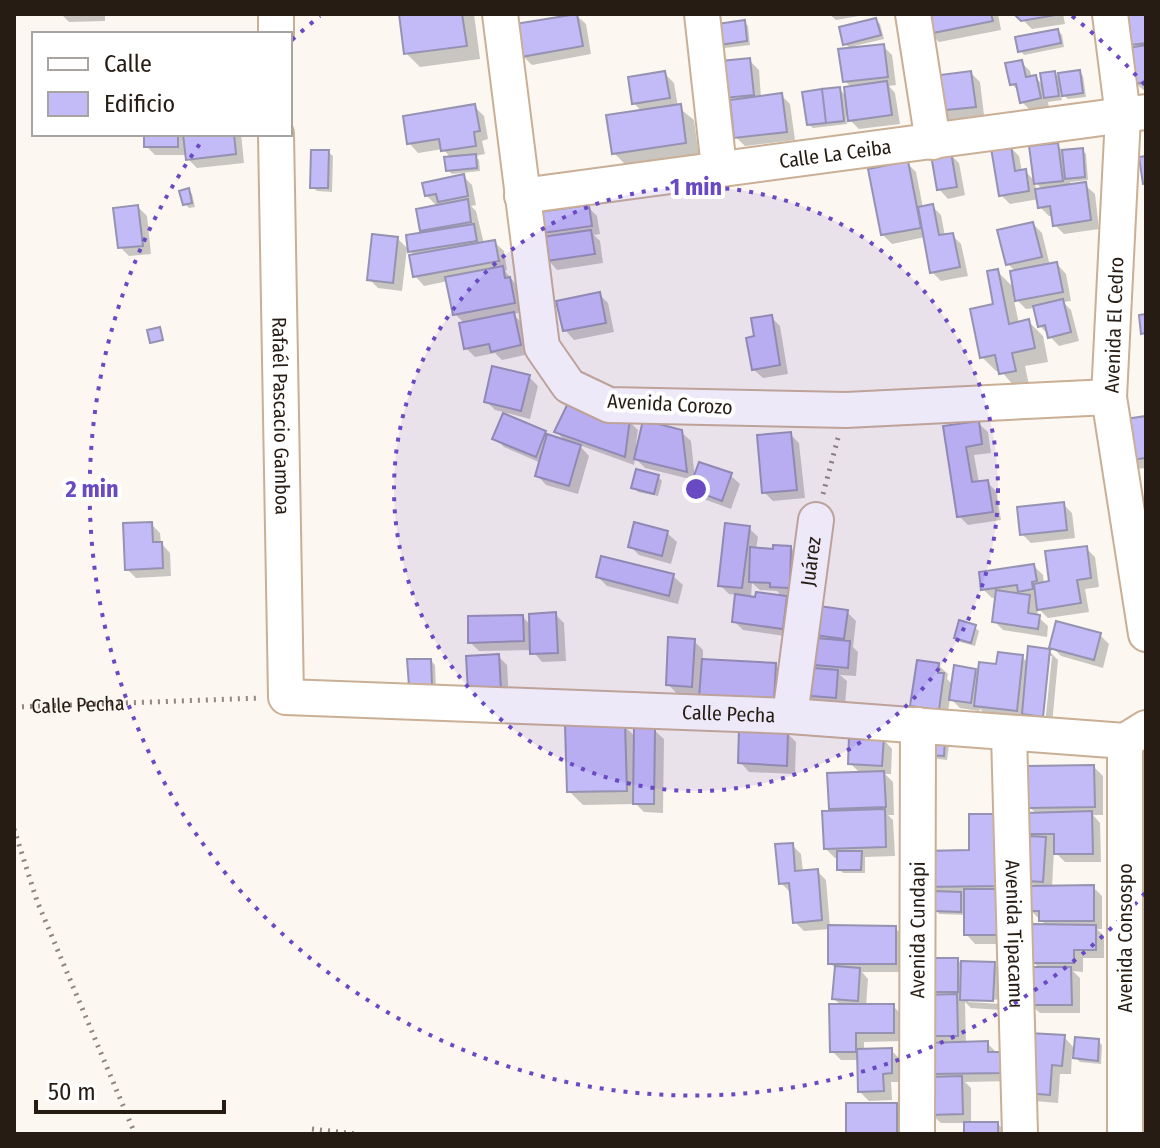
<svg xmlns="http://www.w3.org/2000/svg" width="1160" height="1148" viewBox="0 0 1160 1148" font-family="'Fira Sans Condensed',sans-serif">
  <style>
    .shadow { fill: #0003; fill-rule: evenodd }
    .building { fill: #c3bbf7; stroke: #9692b1; stroke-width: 2 }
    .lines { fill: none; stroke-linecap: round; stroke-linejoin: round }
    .minor-casing { stroke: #c9af95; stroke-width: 38 }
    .path { stroke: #8e867f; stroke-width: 5; stroke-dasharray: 2 6; stroke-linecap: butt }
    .minor { stroke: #fff; stroke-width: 34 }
    .ring { fill: none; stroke: #6a4ac3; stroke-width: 4; stroke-dasharray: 4 8 }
    .labels { text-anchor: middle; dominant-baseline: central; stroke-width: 8; stroke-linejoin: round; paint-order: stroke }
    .street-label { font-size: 20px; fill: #261c13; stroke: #fff }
    .centre { fill: #6a4ac3; stroke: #fff; stroke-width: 4 }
    .ring-label { font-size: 24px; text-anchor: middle; font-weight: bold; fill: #6a4ac3; stroke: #fff; stroke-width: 8; stroke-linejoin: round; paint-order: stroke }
  </style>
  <rect width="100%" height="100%" fill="#fcf7f1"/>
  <path class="shadow" d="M61 14H105V21L69 22Z
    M401 14H474L480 59 420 67 406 53Z
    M829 14H870L836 20Z
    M926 14H998L1001 30 939 42 930 33Z
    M1017 14H1063L1065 24 1032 29Z
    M1128 14H1146V92L1135 83 1138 49 1133 44Z
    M576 15 586 24 591 54 532 65 523 56Z
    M876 20 880 24 884 39 854 46 855 49 883 46 892 55 896 85 889 86 895 93 900 124 859 129 846 116 847 124 813 128 808 124 839 89 847 97 852 88 845 81 851 49 845 44Z
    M744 22 748 26 750 45 725 48 721 44Z
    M1058 31 1062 35 1064 47 1024 55 1020 50Z
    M749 60 759 70 761 98 781 95 790 104 795 140 745 146 736 137 732 103 726 97Z
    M1021 62 1030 71 1032 78 1035 77 1044 86 1054 73 1062 80 1079 72 1083 76 1086 97 1068 99 1060 92 1062 100 1048 102 1049 107 1031 111 1022 102 1019 92 1012 84Z
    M971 73 980 82 984 115 948 120 938 110Z
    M665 74 674 83 678 107 694 120 699 157 628 167 614 153 642 112 634 103Z
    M475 107 484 116 488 139 482 141 485 154 475 156 479 160 480 171 452 174 448 170 451 158 443 149 418 153 409 143Z
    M146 134H241L244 163 197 168 188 159 187 155H155L146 146Z
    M1057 145 1064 152 1082 150 1086 154 1088 180 1070 182 1071 187 1085 185 1095 194 1099 229 1064 234 1055 225 1053 216H1049L1040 207 1039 199 1010 204 1001 195 1010 147 1019 156 1022 172 1025 171 1036 182ZM1035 182 1043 190 1036 191Z
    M328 152 333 156 332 192 317 191 312 187Z
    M950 154 959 163 965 195 948 199 939 189Z
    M907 163 916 172 923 208 932 206 941 215 945 236 952 235 961 244 968 276 941 281 932 272 925 237 892 244 882 234Z
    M463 176 472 185 476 205 471 206 476 211 484 244 494 242 504 251 507 270 505 271 519 288 523 312 513 314 522 323 529 354 502 360 495 353 475 357 466 348 465 324 455 314 448 281 424 286 415 276V256L410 251 423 234 418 210 438 207 426 195Z
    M188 190 192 194 195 207 189 208 185 204Z
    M138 207 147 216 151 254 129 256 120 247Z
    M588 207 597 216 600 234 594 235 600 241 603 263 557 270 548 260 550 238 545 232Z
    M1033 224 1042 233 1050 266 1057 264 1066 274 1071 301 1063 302 1071 310 1079 341 1059 346 1040 326 1035 308 1026 309 1013 296 1019 324 1029 322 1043 336 1048 362 1025 366 1029 385 1015 387 1000 370 996 371 982 357 996 306 997 271 1015 289 1016 272 1008 264Z
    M398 239 407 248 402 291 378 288 369 279Z
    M599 294 608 303 614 332 574 340 565 330Z
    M771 317 780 326 788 374 763 378 753 369 756 338Z
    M529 377 538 386 530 419 495 410 486 401Z
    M1146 418V468L1135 469 1126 460Z
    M629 421 638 430 636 445 681 432 691 441 695 479 730 475 740 484 731 509 701 498 691 489 694 480 645 468 635 458 634 465 579 445 589 456 578 494 546 485 537 475 541 463 504 447 495 438 545 433 550 438 567 443 556 431Z
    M978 423 988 432 991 453 974 455 979 483 987 482 996 491 1001 520 968 525 959 516 946 428Z
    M790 434 799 443 805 498 773 501 764 492Z
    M658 477 662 481 658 496 638 492 634 487Z
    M1063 504 1072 513 1075 538 1031 543 1022 534Z
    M151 524 160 533 161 543 170 553 171 576 136 578 127 569Z
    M749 528 758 537 756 549 791 548 800 557 798 596H784L795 607 792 637 743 630 734 621 737 595 729 594 720 585ZM752 583 760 590 777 591 783 598H751Z
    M667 533 677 542 671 564 639 555 630 546Z
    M1086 548 1095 557 1099 587 1085 589 1089 612 1048 618 1038 608 1037 616 1048 626 1047 637 1003 630 994 621 997 597 992 598 983 589 1034 566 1043 575 1044 584 1051 583Z
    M673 576 683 585 678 604 607 586 598 577Z
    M814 607 847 612 856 621 853 647 858 652 856 676 840 675 847 681 845 706 810 704 801 694Z
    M555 614 564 623 566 661 542 662 532 650 479 651 470 642 523 617 531 626Z
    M974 627 979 631 975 646 960 642 956 638Z
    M1100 635 1109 644 1103 668 1061 656 1052 647Z
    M694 641 703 650V661L775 665 789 679 787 716 701 695 677 694 668 684Z
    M1049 651 1058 660 1052 725 1045 724 1052 656H1047L1041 724 1033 723 1026 716 1025 719 986 715 980 709 979 711 960 708 950 698 947 718 922 715 912 706 938 665 948 674 947 679 953 685 975 671 980 675 1022 657 1029 664Z
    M498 656 507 665 509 699 480 700Z
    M431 661 435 665 436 688 415 689Z
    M624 726 636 737 654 730 664 739 663 813 644 812 636 804 583 805 569 791Z
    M787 733 796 742 795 774 749 772 740 762Z
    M883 739 892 749 891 774H885L893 782 894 815H888L893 820 895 856 865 857V873H843L839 869V858H835L826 849 835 812 831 808 861 774 850 763Z
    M927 739 949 745 947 760 930 758Z
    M1094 767 1103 776V815H1093L1100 823 1101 862H1065L1054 851 1052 887H1093L1102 896V929H1097L1104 936V958H1083V972L1073 971 1080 978V1013H1040L1030 1004 1040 969 1033 962 1047 926 1030 910 1036 888 1029 881 1032 836 1029 833 1037 814 1029 807Z
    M1146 777V852H1138Z
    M998 816 1005 944H975L966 934V915L939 914 925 887 971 852Z
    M792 845 801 854 803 872 817 871 826 880 830 927 895 928 904 937V972H862L868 979 866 1006H893L902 1015V1041L864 1042V1051L891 1050 900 1059 901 1082H891L892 1100 869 1101 860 1092 859 1060H841L832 1051 842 1006 834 999 836 969 830 963V929L804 931 795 922 790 892 781 883Z
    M1146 924V1083H1139L1132 992Z
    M958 960 963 965 994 964 1003 973 1002 1000 968 998V1002L1002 1004 1001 1010 971 1008 965 1002 966 1044 987 1043 996 1052 1012 1081 965 1082 971 1088V1124H998L1007 1134H966V1123H941L931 1114 936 1079 931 1073 926 1036 925 994Z
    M1064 1037 1076 1050 1098 1041 1102 1045 1101 1064 1080 1062 1072 1054 1071 1074H1060L1058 1103 1035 1101 1026 1092Z
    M896 1105 905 1114V1134H848Z"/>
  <path class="building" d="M399 14H462L467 46 404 54Z
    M577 14 583 46 521 57 515 24Z
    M924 14H991L993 21 928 34Z
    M1014 14H1056V15L1021 21Z
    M1126 14H1146V43L1131 45Z
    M876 18 881 35 843 45 839 27Z
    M745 20 747 41 719 45 717 24Z
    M1058 29 1061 43 1018 52 1015 37Z
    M884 44 888 77 843 82 838 49Z
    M1146 45V82L1133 84 1128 48Z
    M750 58 754 95 724 98 721 61Z
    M1022 60 1026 77 1036 75 1041 98 1020 103 1016 84 1010 85 1005 63Z
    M1080 70 1083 93 1062 96 1058 73Z
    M665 71 670 98 632 104 628 77Z
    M971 71 976 107 936 111 932 76Z
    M1055 71 1059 96 1044 98 1040 73Z
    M887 81 892 115 848 121 844 87Z
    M840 87 844 121 826 123 822 89Z
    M822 89 826 123 807 125 802 92Z
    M782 93 787 132 734 138 730 100Z
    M475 104 480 131 474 132 476 146 441 151 439 139 407 144 403 116Z
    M681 104 686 143 612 154 606 115Z
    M144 134H178V147H144Z
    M183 134H234L236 154 186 160Z
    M1058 143 1063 181 1034 184 1029 146Z
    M1011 145 1015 171 1026 169 1029 191 999 196 991 148Z
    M1083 148 1085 177 1065 179 1062 150Z
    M311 150H329L328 188H310Z
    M951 152 957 187 937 190 931 155Z
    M476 154 477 168 446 171 444 157Z
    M1146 156V183L1143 184 1139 157Z
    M908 161 921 228 881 235 868 169Z
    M464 174 468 196 438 202 436 194 425 196 422 183Z
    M1086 182 1091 220 1053 226 1050 206 1038 208 1035 189Z
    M189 188 192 203 183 205 179 191Z
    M468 199 471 222 420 231 416 209Z
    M933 204 939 235 953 233 960 267 930 273 918 207Z
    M138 205 143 246 118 248 113 208Z
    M589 205 592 226 543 233 539 212Z
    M1033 222 1042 257 1006 265 997 230Z
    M474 224 477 241 408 252 406 235Z
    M591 230 595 254 546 261 542 237Z
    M372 234 398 237 393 283 367 280Z
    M495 240 499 261 413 277 409 255Z
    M1057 262 1063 292 1015 301 1010 271Z
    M503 266 505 278 510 277 515 303 453 315 445 277Z
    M998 269 1009 324 1029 319 1035 348 1012 353 1016 371 999 374 995 355 980 358 970 309 993 304 987 271Z
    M600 292 606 323 563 331 556 301Z
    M1063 299 1071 332 1048 338 1045 325 1038 327 1033 306Z
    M514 312 521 345 491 352 489 344 464 349 459 323Z
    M1146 314V333L1141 334 1139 315Z
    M772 315 780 365 752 370 746 338 754 336 751 318Z
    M160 327 163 340 150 343 147 330Z
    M492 366 530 375 521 411 484 402Z
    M570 399 630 419 625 457 554 432Z
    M503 413 546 431 536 457 492 439Z
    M1146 416V458L1124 461 1118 420Z
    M643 420 682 430 687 472 634 459Z
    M979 421 982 444 966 447 972 482 988 480 993 512 957 517 943 426Z
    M791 432 797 490 762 493 757 435Z
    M547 434 581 445 569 486 535 476Z
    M699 462 732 473 722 501 689 489Z
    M636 469 659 475 654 494 631 488Z
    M1064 502 1067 530 1020 535 1017 507Z
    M152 522 153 542H162L163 568 125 570 123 523Z
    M634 522 668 531 662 556 628 547Z
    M725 523 750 526 742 588 718 586Z
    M773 545 791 546 790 588 770 587V583L749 582 750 547 773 549Z
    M1087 546 1091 578 1077 580 1081 603 1037 610 1034 584 1049 581 1045 551Z
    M601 556 674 574 669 596 596 577Z
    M1034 564 1037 581 1032 582 1033 589 1018 592 1017 585 981 590 979 572Z
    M996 590 1030 595 1028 613 1040 615 1038 629 992 622Z
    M756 592 787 596 783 629 732 622 735 594 755 597Z
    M812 605 848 610 844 639 808 634Z
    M556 612 558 653 530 654 529 614Z
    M523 615 524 641 468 643V616Z
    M959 620 976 625 971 643 954 638Z
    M1056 621 1101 633 1094 660 1049 648Z
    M668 637 695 639 692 687 666 685Z
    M805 637 850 641 848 668 803 664Z
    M1028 646 1050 649 1043 717 1022 714Z
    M998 652 1023 655 1017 711 974 706 979 662 996 664Z
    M499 654 501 690 468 692 466 656Z
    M407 659H431L432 685 409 686Z
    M702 659 776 663 774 702 699 698Z
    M917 660 939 663 938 673H944L939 710 910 706Z
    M954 665 976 669 971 703 949 700Z
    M801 667 838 670 836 698 799 695Z
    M625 723 627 791 567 792 565 725Z
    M634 727 655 728 654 804H633Z
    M739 729 788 731 787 766 738 763Z
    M849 736 884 737 882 766 848 764Z
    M925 737 945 739 944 756 924 755Z
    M1094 765 1095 807 1028 808 1027 766Z
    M884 771 886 807 829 809 827 773Z
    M1127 775H1146V844H1127Z
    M885 809 886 847 824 849 822 811Z
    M1092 811 1093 854H1054V834H1027V813Z
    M969 814H999L1000 886 923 887V851L969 850Z
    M1030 836 1046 837 1043 882 1027 881Z
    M793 843 795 871 818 869 822 920 793 923 789 883 779 884 775 844Z
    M837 851H862L861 870H837Z
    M1094 885V921H1039V911H1028V886Z
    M964 889H997V935H964Z
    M933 891 961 892V912L933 911Z
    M1130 921 1146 922V962L1128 961Z
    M1031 924 1096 925V950H1074V963H1031Z
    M828 925 896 926V964H828Z
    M921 958H958V992H921Z
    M961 961 995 962 993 1001 960 1000Z
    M1131 965 1146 966V994L1130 993Z
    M835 966 860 968 858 1001 832 999Z
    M1028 967H1071L1072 1005H1028Z
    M957 994 958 1036H924L923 995Z
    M1127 998H1146V1037H1126Z
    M829 1004H894V1033H856V1052H830Z
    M1028 1033 1065 1035 1062 1066 1052 1065 1050 1095 1024 1093Z
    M1075 1037 1099 1039 1098 1061 1073 1058Z
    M1129 1039 1146 1040V1075H1128Z
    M988 1041V1052H1003L1004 1073 929 1074 928 1043Z
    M892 1048V1073L883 1074 884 1091 858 1092 857 1049Z
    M962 1076 963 1114 929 1115V1077Z
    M846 1103H897V1134H846Z
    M964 1122H998V1134H964Z"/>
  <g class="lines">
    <g class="minor-casing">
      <g id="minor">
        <path d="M500 14 542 347 569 386 609 405 846 410 1109 397"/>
        <path d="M702 14 719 168"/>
        <path d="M913 14 933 142"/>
        <path d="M1110 14 1123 116 1109 397 1146 634"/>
        <path d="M276 34V14"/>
        <path id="s2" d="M276 134 286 697 790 716 1125 741 1146 728"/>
        <path id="s3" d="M522 196 1146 112"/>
        <path id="s4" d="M790 716 816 520"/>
        <path id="s5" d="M1009 734 1020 1134"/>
        <path d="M1125 741V1134"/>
        <path id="s6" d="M917 1134 918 725"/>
      </g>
    </g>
    <g class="path">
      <path d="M823 494 838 438"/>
      <path id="s1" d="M14 707 261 698"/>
      <path d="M14 829 37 901 135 1134"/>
      <path d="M312 1129 356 1134"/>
    </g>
    <use href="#minor" class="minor"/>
  </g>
  <circle cx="696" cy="489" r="302" fill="#6a4ac3" fill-opacity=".12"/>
  <g class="ring">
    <circle cx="696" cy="489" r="302"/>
    <path d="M1145 893A604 604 0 0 1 204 138M292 40A604 604 0 0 1 320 16M1072 16A604 604 0 0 1 1145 85"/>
  </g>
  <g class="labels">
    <g class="street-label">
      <text stroke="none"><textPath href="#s3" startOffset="316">Calle La Ceiba</textPath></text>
      <text transform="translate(1114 325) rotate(-88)">Avenida El Cedro</text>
      <text transform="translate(670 404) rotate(3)">Avenida Corozo</text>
      <text stroke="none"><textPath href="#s2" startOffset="282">Rafaél Pascacio Gamboa</textPath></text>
      <text stroke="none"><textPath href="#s4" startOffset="156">Juárez</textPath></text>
      <text stroke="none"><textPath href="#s1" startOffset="64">Calle Pecha</textPath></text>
      <text stroke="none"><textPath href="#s2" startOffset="1006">Calle Pecha</textPath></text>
      <text stroke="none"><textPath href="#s6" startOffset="204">Avenida Cundapi</textPath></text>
      <text stroke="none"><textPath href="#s5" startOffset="200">Avenida Tipacamu</textPath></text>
      <text transform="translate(1125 938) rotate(-90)">Avenida Consospo</text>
    </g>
  </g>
  <circle cx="696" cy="489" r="12" class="centre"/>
  <g class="ring-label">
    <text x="696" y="195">1 min</text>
    <text x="92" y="497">2 min</text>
  </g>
  <rect width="1160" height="1148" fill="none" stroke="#261c13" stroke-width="32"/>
  <rect x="32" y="32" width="260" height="104" fill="#ffffff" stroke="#a8a4a1" stroke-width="2"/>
  <rect x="48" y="58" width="40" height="12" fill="#ffffff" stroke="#a8a4a1" stroke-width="2"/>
  <text x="104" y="72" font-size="24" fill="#261c13">Calle</text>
  <rect x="48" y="92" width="40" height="24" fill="#c3bbf7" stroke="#a8a4a1" stroke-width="2"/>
  <text x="104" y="112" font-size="24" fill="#261c13">Edificio</text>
  <path d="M36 1100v12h188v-12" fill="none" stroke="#261c13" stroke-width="4"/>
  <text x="48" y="1100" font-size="24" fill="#261c13" stroke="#ffffff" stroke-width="6" paint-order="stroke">50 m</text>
</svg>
